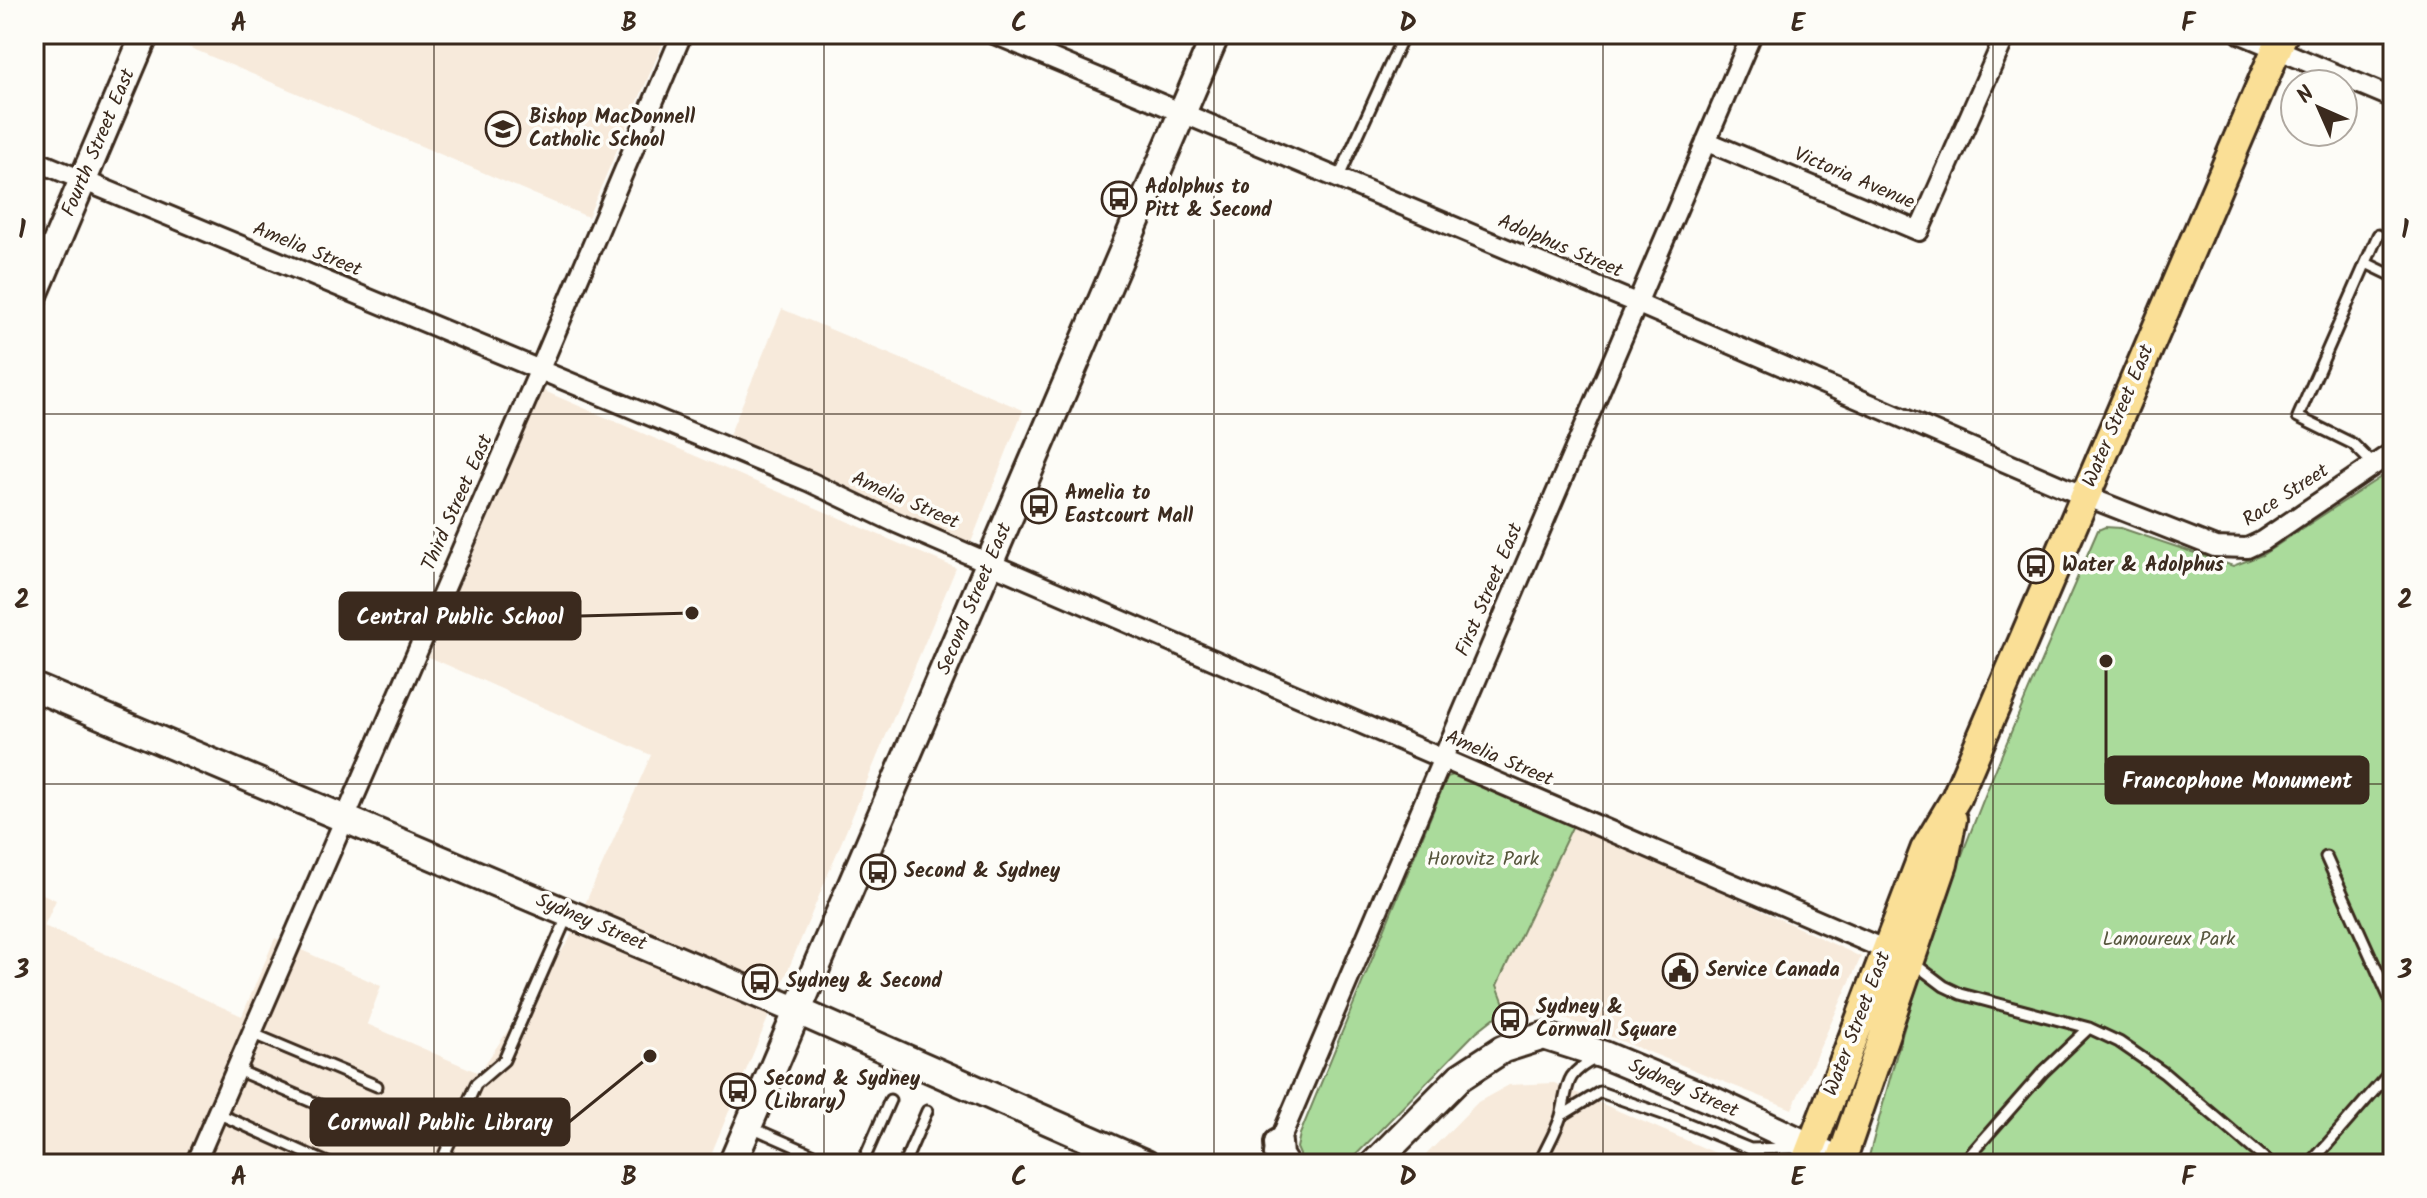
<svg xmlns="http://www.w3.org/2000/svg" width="2427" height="1198" viewBox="0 0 2427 1198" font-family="Kalam,sans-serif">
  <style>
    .built { fill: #f7eadb }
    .green { fill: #aadb9b; stroke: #72825c; stroke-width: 2 }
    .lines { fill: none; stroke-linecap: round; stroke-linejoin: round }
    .lane-casing { stroke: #3b2a1e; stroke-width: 15 }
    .street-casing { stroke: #3b2a1e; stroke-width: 24 }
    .secondary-casing { stroke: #3b2a1e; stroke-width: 32 }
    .primary-casing { stroke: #3b2a1e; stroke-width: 34 }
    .lane { stroke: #fdfcf7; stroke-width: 9 }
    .street { stroke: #fdfcf7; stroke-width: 18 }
    .secondary { stroke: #fdfcf7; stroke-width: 26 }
    .primary { stroke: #fadf96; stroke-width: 28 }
    .grid { fill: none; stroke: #3b2a1e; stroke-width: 2; stroke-opacity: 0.55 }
    .labels { text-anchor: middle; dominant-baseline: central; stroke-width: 7; stroke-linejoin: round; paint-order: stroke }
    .poi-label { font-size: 20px; font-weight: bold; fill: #3b2a1e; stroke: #fdfcf7; text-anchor: start }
    .street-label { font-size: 20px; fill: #3b2a1e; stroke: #fdfcf7 }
    .park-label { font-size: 20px; fill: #57563d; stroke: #fdfcf7 }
    .leader { fill: none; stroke: #3b2a1e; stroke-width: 3 }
    .callout-dot { fill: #3b2a1e; stroke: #fdfcf7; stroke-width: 3 }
    .callout { fill: #3b2a1e; stroke: #3b2a1e; stroke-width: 3 }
    .callout-label { font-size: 22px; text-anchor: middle; font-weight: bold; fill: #fff }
    .neatline { fill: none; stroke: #3b2a1e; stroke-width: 3 }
    .grid-label { font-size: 26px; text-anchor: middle; font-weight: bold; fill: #3b2a1e }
  </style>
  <rect width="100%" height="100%" fill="#fdfcf7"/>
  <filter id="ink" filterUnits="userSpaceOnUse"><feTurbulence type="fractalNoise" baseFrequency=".0125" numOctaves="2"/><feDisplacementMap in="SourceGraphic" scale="16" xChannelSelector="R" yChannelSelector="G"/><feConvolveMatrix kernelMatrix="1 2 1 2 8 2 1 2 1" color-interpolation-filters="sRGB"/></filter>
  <g filter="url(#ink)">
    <path class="built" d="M175 34H667L588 217 172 40Z
      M782 309 1023 410 970 545 728 438Z
      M542 390 956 568 707 1164H34V890L56 900 44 926 242 1016 275 938 381 986 367 1024 479 1073 569 940 651 755 429 657Z
      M1574 823 1861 957 1792 1109 1561 1017 1508 1014 1497 985Z
      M1554 1083 1741 1164H1417L1478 1102 1509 1085Z"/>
    <path class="green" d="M2393 469V1164H1867C1885 1096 1903 1027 1925 959 1973 813 2037 671 2098 530L2105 527 2121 528 2233 566 2262 555Z
      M1460 773 1574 823 1497 985 1508 1014 1494 1018 1476 1032 1347 1164H1304L1297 1148 1300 1134 1447 777Z"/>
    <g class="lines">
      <g class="lane-casing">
        <path id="lane" d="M1338 179 1404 34
          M2366 263 2393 276
          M2373 464 2353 444 2298 417 2378 235
          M2326 857 2393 1006
          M1915 964 1944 986 1961 994 2089 1028 2119 1042 2164 1073 2271 1164
          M251 1033 377 1086
          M235 1069 331 1110
          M217 1113 330 1164
          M1561 1116 1600 1092 1677 1119 1750 1149 1792 1148
          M751 1127 835 1164
          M440 1164 476 1084 504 1060 567 917
          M862 1164 890 1100
          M904 1164 927 1111
          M1539 1164C1546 1148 1556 1132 1561 1116 1569 1085 1563 1075 1595 1059
          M1962 1164 2043 1072 2089 1028
          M2310 1164 2393 1069"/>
      </g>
      <g class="street-casing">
        <path id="street" d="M994 34 1636 303 2065 488 2215 547 2247 548 2262 541 2393 452
          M2241 34 2393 98
          M1706 141 1919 231 2006 34
          M34 160 810 482 894 522 1886 950
          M1274 1154 1752 34
          M195 1164 540 369 682 34"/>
      </g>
      <g class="secondary-casing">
        <path id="secondary" d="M34 295 145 34
          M34 687 798 1011 1146 1164
          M1278 1143 1279 1156 1284 1164
          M732 1164 1216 34
          M1374 1164 1460 1077 1503 1049 1544 1036 1604 1055 1712 1100 1841 1161"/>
      </g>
      <g class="primary-casing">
        <path id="primary" d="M1805 1164 1925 850 1956 798 2283 34
          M1840 1164 1943 864 1952 819"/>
      </g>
      <use href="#lane" class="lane"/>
      <use href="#street" class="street"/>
      <use href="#secondary" class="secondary"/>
      <use href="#primary" class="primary"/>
    </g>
  </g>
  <path class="grid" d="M434 34V1164M824 34V1164M1214 34V1164M1603 34V1164M1993 34V1164M34 414H2393M34 784H2393"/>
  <defs>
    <g id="school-ring" transform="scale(1.8)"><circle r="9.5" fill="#fdfcf7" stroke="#3b2a1e" stroke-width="1.5"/><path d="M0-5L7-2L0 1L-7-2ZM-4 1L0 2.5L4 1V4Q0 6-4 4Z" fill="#3b2a1e"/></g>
    <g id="bus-ring" transform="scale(1.8)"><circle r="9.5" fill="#fdfcf7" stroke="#3b2a1e" stroke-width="1.5"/><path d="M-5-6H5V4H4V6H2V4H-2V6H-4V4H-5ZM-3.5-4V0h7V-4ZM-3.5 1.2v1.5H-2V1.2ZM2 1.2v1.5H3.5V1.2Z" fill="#3b2a1e"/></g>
    <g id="civic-ring" transform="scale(1.8)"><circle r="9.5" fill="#fdfcf7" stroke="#3b2a1e" stroke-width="1.5"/><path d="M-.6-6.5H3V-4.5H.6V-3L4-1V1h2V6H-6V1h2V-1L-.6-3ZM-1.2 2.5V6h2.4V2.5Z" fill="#3b2a1e"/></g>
  </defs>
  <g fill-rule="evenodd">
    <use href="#school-ring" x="503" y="129"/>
    <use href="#bus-ring" x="1119" y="199"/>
    <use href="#bus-ring" x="1039" y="506"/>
    <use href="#bus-ring" x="2036" y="566"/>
    <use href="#bus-ring" x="878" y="872"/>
    <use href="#civic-ring" x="1680" y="971"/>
    <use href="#bus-ring" x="760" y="982"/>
    <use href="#bus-ring" x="1510" y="1020"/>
    <use href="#bus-ring" x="738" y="1091"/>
  </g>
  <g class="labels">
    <g class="poi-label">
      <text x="529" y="118">Bishop MacDonnell<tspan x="529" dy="23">Catholic School</tspan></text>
      <text x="1145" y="188">Adolphus to<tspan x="1145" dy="23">Pitt &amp; Second</tspan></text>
      <text x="1065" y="494">Amelia to<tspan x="1065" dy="23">Eastcourt Mall</tspan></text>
      <text x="2062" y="566">Water &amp; Adolphus</text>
      <text x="904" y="872">Second &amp; Sydney</text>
      <text x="1706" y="971">Service Canada</text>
      <text x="786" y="982">Sydney &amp; Second</text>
      <text x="1536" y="1008">Sydney &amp;<tspan x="1536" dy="23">Cornwall Square</tspan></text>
      <text x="764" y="1080">Second &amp; Sydney<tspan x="764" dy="23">(Library)</tspan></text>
    </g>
    <g class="street-label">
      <text transform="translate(99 143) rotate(-67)">Fourth Street East</text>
      <text transform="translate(1854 179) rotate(23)">Victoria Avenue</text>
      <text transform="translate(1560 247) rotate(23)">Adolphus Street</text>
      <text transform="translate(307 250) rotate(22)">Amelia Street</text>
      <text transform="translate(2119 416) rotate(-67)">Water Street East</text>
      <text transform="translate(2286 496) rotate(-33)">Race Street</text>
      <text transform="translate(905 501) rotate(24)">Amelia Street</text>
      <text transform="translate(458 503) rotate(-66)">Third Street East</text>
      <text transform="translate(1490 590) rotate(-67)">First Street East</text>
      <text transform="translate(975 599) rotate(-67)">Second Street East</text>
      <text transform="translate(1499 759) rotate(23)">Amelia Street</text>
      <text transform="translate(591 923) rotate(23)">Sydney Street</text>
      <text transform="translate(1858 1024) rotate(-69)">Water Street East</text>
      <text transform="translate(1683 1089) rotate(24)">Sydney Street</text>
    </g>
    <g class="park-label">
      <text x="1483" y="860">Horovitz Park</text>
      <text x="2169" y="940">Lamoureux Park</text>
    </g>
  </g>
  <path class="leader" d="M692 613L580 616M2106 661L2106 780M650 1056L569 1122"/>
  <g class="callout-dot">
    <circle cx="692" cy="613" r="8"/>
    <circle cx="2106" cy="661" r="8"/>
    <circle cx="650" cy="1056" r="8"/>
  </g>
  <g class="callout">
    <rect x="340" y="593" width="240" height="46" rx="8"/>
    <rect x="2106" y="757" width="262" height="46" rx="8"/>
    <rect x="311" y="1099" width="258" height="46" rx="8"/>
  </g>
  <g class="callout-label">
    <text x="460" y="624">Central Public School</text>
    <text x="2237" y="788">Francophone Monument</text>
    <text x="440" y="1130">Cornwall Public Library</text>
  </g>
  <rect width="2427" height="1198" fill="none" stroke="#fdfcf7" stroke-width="88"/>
  <g transform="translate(2319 108) rotate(315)"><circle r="38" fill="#fdfcf7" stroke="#afa8a0" stroke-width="2"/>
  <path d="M0-6L14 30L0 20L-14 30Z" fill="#3b2a1e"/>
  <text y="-12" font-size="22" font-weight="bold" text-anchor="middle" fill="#3b2a1e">N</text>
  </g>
  <rect x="44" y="44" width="2339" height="1110" class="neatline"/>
  <g class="grid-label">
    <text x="239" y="31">A</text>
    <text x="629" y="31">B</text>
    <text x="1019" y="31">C</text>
    <text x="1408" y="31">D</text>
    <text x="1798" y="31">E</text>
    <text x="2188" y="31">F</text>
    <text x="22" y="238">1</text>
    <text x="2405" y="238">1</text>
    <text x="22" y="608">2</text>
    <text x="2405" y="608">2</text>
    <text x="22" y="978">3</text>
    <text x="2405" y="978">3</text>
    <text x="239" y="1185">A</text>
    <text x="629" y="1185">B</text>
    <text x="1019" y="1185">C</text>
    <text x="1408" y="1185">D</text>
    <text x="1798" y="1185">E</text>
    <text x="2188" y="1185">F</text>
  </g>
</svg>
